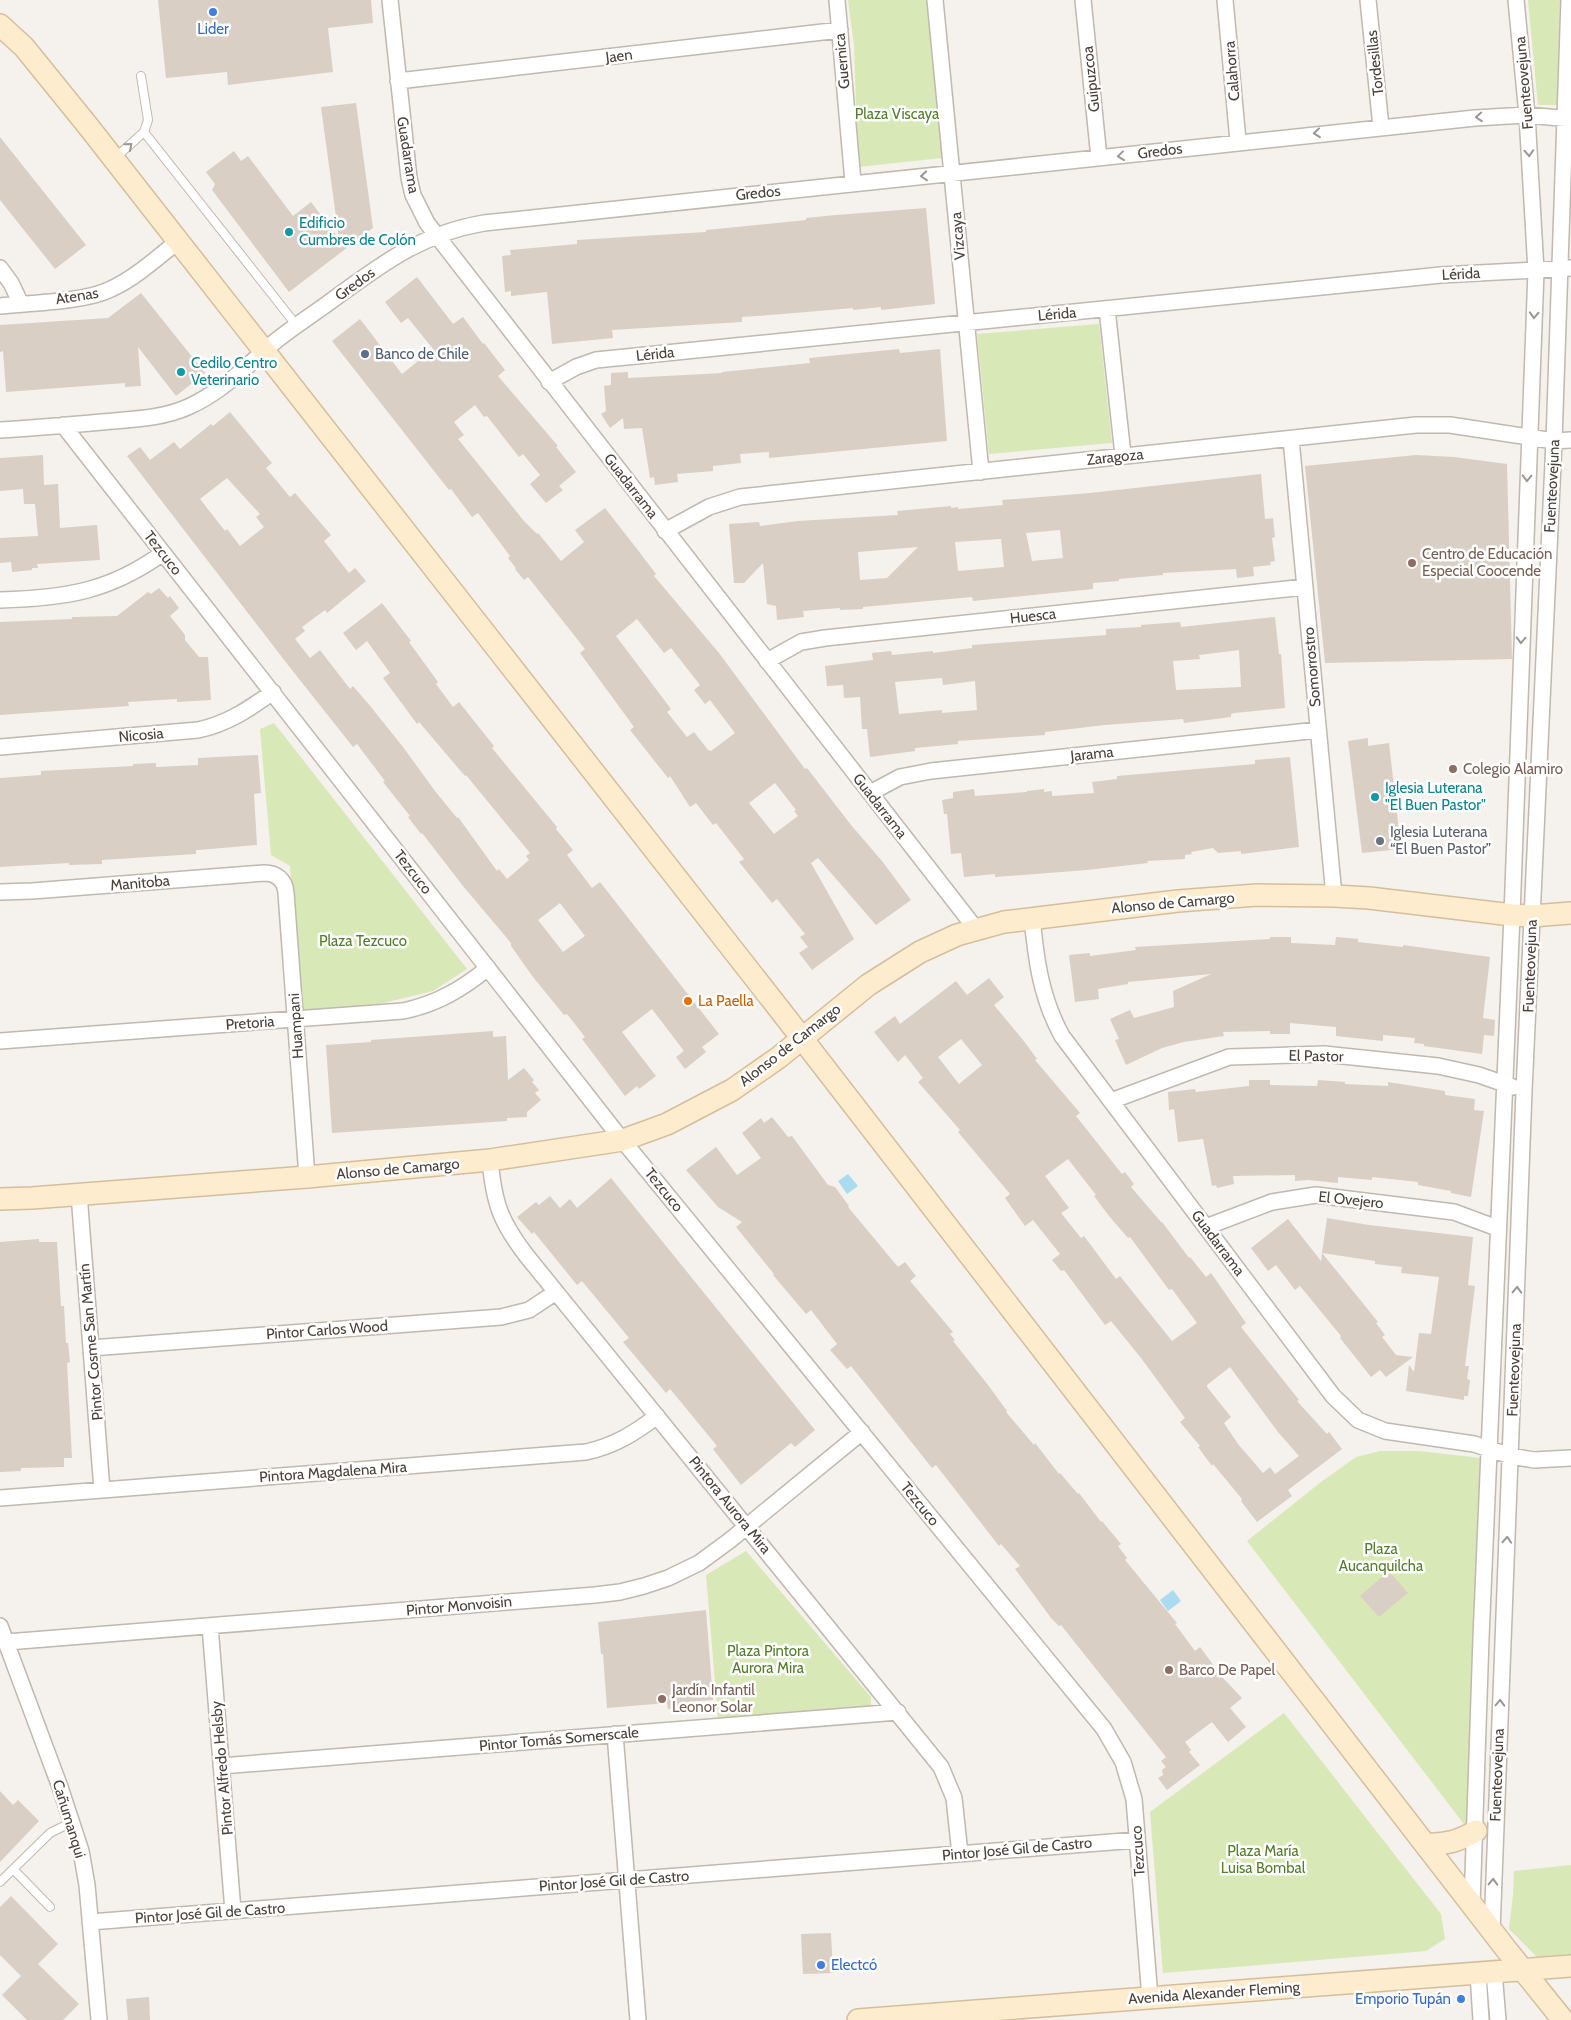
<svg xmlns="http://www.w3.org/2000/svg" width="1571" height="2020" viewBox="0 0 1571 2020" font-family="Cabin,sans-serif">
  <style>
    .green { fill: #d8e8b6 }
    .water { fill: #aadcf0 }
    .building { fill: #dacfc4; fill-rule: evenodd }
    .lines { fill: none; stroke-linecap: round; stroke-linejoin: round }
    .lane-casing { stroke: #c1b8ae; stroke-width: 10 }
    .street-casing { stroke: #c1b8ae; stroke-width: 18 }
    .secondary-casing { stroke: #d4bf9c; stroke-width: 24 }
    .lane { stroke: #fff; stroke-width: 8 }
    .street { stroke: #fff; stroke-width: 15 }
    .secondary { stroke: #feecce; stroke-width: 21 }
    .oneway { stroke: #9b9692 }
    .shop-dot { fill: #3f7fe0; stroke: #fff; stroke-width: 2 }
    .culture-dot { fill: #0f9aa8; stroke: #fff; stroke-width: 2 }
    .service-dot { fill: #5c6f8a; stroke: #fff; stroke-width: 2 }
    .education-dot { fill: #8d6e63; stroke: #fff; stroke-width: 2 }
    .worship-dot { fill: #6b7280; stroke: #fff; stroke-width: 2 }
    .food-dot { fill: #e8710a; stroke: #fff; stroke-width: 2 }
    .labels { text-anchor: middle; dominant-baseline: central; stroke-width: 5; stroke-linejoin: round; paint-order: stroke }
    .shop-label { font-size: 15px; fill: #366cbe; stroke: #fff }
    .street-label { font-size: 15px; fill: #4a4139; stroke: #fff }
    .park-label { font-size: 15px; fill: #547c2c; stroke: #fff }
    .culture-label { font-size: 15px; fill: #0d838f; stroke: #fff; text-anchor: start }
    .service-label { font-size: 15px; fill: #4e5e75; stroke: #fff; text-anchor: start }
    .education-label { font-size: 15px; fill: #785e54; stroke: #fff; text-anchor: start }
    .worship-label { font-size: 15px; fill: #5b616d; stroke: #fff; text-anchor: start }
    .food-label { font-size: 15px; fill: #c56008; stroke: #fff; text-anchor: start }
  </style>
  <rect width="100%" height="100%" fill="#f5f1ec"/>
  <path class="green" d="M848 0H927L942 158 858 167 854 45Z
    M1528 0H1560L1557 105H1538Z
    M1099 324 1112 443 989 454 977 334Z
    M274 723 467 969 433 991 375 1005 303 1010 290 866 271 855 260 729Z
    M1380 1451H1418L1481 1458 1467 1828 1247 1541 1321 1482 1356 1457Z
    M746 1551 871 1697V1706L718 1718 706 1575Z
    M1284 1713 1441 1914 1445 1939 1426 1951 1163 1973 1150 1812Z
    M1571 1865V1954L1537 1957 1509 1929 1513 1895 1514 1871Z"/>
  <path class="water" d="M848 1174 858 1186 847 1194 838 1181Z
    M1173 1590 1181 1601 1168 1611 1160 1600Z"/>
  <path class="building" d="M158 0H371L373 23 328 28 333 72 228 85 227 72 166 78Z
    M356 103 373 228 289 292 212 190 215 184 206 172 234 151 241 161 248 156 293 216 311 202 339 239 321 107Z
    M0 137 86 245 55 269 0 200Z
    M926 208 935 304 881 310V307L853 310V308L783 314 742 317V322L612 330 613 338 552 344 547 292 511 296V291L505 292 502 256 511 255 510 250 577 244V240L706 232V230L806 220V218L836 215Z
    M417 277 453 324 463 317 483 344 484 343 505 370 498 376 558 446 556 447 576 472 559 486 563 490 546 503 530 484 540 475 523 454 519 457 487 416 484 417 475 405 454 422 464 435 458 439 524 521 537 534 538 533 561 561 584 542 575 530 605 508 637 549 656 574 654 576 719 653 805 769 807 768 851 825 882 861 911 900 876 925 818 858 811 863 854 939 812 970 799 953 808 947 800 937 805 934 777 899 772 903 739 862 744 859 716 823 713 825 696 803 690 807 670 776 668 778 630 730 634 727 580 653 585 649 528 577 524 580 515 569 516 568 508 558 510 556 478 513 472 517 451 489 449 490 332 341 360 319 402 374 433 349 408 318 401 323 385 302ZM637 619 664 653 671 648 700 685 694 690 705 704 710 700 735 733 711 751 708 750 694 732 687 737 667 712 671 709 616 636ZM775 783 796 810 794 811 798 816 774 834 749 803Z
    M141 293 205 373 176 396 138 347 141 386 125 387V383L6 392 3 351 0 352V325L108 318Z
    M899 349 900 353 940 349 947 441 769 458V452L740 454 741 463 713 466V471L677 474 678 482 655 485 654 477 650 478 642 428 624 429 623 418 610 428 601 414 606 411 604 386 611 385V373L628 372V378L722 373V372L810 363 809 358Z
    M230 412 272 463 266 468 290 497 295 493 331 535 324 541 349 573 355 568 366 581 327 613 325 610 302 627 305 631 295 639 310 658 320 650 350 689 353 686 371 707 403 747 435 791 457 818 458 817 497 871 499 869 507 879 529 860 526 856 530 853 466 775 465 776 419 722 417 724 383 678 390 673 367 641 356 650 343 633 382 603 411 641 409 642 438 682 436 684 453 707 459 702 494 746 492 748 557 827 556 829 573 850 567 855 592 888 600 882 719 1034 702 1047 706 1052 685 1069 676 1057 684 1051 652 1009 622 1032 656 1076 639 1089 637 1086 625 1096 582 1039 585 1037 567 1014 564 1015 533 977 511 946V943L463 886 422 833 421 834 408 817 410 816 383 782 385 781 357 744 353 747 288 665 127 456 140 447 150 460 174 442 180 449 211 424 213 426ZM227 478 260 514 256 517 264 527 240 546 227 529 225 531 200 499ZM560 903 585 936 563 952 538 920Z
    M43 455 44 485 58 484 60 528 97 525 100 560 37 564 38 568H32V570L12 572 11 562 0 563V538L38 536 35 504H24L23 489 0 491V458Z
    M1416 455 1454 457 1507 464 1512 659 1325 663 1305 466Z
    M1261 474 1265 519 1273 518 1275 537 1272 538 1275 561 1270 562 1271 565 1253 567 1254 576 1237 578 1236 569 1163 573V575L1119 579V581L1093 583V589L973 601 972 597 863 607V609L840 610V608L803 611 804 617 777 620 776 606 767 604 763 563 744 583H734L729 524 759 522 760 526 798 521 898 515 897 511 951 506V508L958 507V509L1003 505 1002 500 1090 493ZM1060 530 1063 558 1032 561 1026 533ZM1001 539 1004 567 958 571 955 542ZM918 547 887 578 860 580 858 552Z
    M159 588 168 598 170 596 179 608 170 616 185 635V640L199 657H208L211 700 177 702V699L128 702 129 706 0 715V622L72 619V617L117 616 148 592 151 594Z
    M1275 617 1279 654H1281L1285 708 1235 713 1231 714V717L1184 723 1183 719 1105 725 1045 732V735L958 741V744L915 748V751L870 757 867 729H862L860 697 844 698 843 685 827 686 825 666 873 660 872 653 891 651 892 655 933 651V653L972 648V645L1106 635V629L1141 627V625L1180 622 1181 627ZM1239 650 1241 687 1176 690 1173 661 1200 659 1199 655ZM942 678 943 685 975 681 977 710 942 713V710L899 714 895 682Z
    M1368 738V746L1389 743 1401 849 1362 853 1348 741Z
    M258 755 261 793 254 794 257 845 199 850H196V854L102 860V864L69 865V863L0 867V778L41 775V771L133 766V764L156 763V767L198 765V758Z
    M1290 757 1299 847 1241 854V851L1218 853 1213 848 1191 852 1192 854 1185 855V859L1147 861 1148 863 1087 870 995 877V874L964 877 961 853 951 854 947 814H944L942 800 953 798V792L974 789 975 796 1027 792V791L1044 789V792L1052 791V796L1094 793 1092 782 1117 779V776L1255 764V760Z
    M1270 937H1291V943L1335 945 1336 937 1358 939V942L1403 947V945L1490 957 1483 1018 1495 1020 1494 1036 1484 1035 1482 1054 1424 1046V1044L1414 1043 1415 1038 1383 1035V1041L1336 1036V1027L1290 1023V1034H1270V1031L1223 1032 1224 1036 1184 1042 1162 1048 1126 1065 1115 1040 1119 1039 1110 1019 1130 1010 1134 1018 1174 1007 1173 991 1211 974 1128 982V984L1098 989 1099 999 1075 1002 1069 955 1090 953V956L1136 950 1135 947 1270 939Z
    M989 978 1004 997 994 1005 1023 1040 1037 1059 1035 1060 1080 1113 1076 1116 1122 1174 1125 1172 1134 1184 1131 1187 1161 1222H1162L1189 1258 1190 1257 1206 1277 1211 1273 1246 1323 1241 1327 1299 1400 1297 1401 1327 1434 1329 1432 1342 1449 1288 1490 1292 1496 1257 1522 1241 1501 1242 1499 1213 1464 1212 1466 1198 1447 1200 1446 1180 1422 1185 1418 1141 1358 1111 1321 1105 1325 1064 1270 1061 1271 1052 1260 1060 1254 1033 1220 1025 1226 1005 1198 1010 1194 958 1132 960 1130 918 1082 923 1078 905 1055 898 1062 874 1032 895 1016 900 1024 956 981 967 995ZM961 1039 982 1065 959 1084 938 1057ZM1068 1159 1096 1195 1094 1196 1109 1216 1128 1238 1130 1237 1169 1290 1172 1289 1197 1323 1172 1341 1120 1276 1116 1279 1084 1236 1081 1238 1061 1213 1069 1208 1045 1176ZM1230 1367 1278 1432 1299 1456 1275 1474 1270 1467 1263 1473 1238 1444 1224 1423 1231 1417 1207 1387V1385Z
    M493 1031V1037L506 1036 508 1080 524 1068 534 1080 532 1082 539 1090 535 1093 541 1100 527 1112V1117L507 1118V1121L332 1133 326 1045 371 1042V1040Z
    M1249 1080H1270V1085L1317 1086 1318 1080 1345 1082V1084L1388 1086V1082L1445 1091V1095L1475 1099 1474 1110 1484 1111 1471 1197 1451 1193V1191L1418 1185V1182L1372 1177V1180L1338 1177V1183L1308 1180 1295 1181V1175L1233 1176 1234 1184 1217 1188 1216 1185 1212 1186 1203 1139 1178 1142 1174 1109 1169 1110 1168 1092 1195 1089 1196 1092 1249 1086Z
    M772 1117 788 1137 792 1136 828 1185 835 1187 849 1206 848 1207 898 1267 905 1262 916 1276 910 1281 953 1332 950 1334 955 1340 953 1341 988 1385 1007 1411 1006 1412 1034 1445 1035 1443 1059 1474 1060 1473 1078 1494 1079 1493 1101 1522 1102 1521 1121 1544 1118 1546 1127 1558 1125 1560 1177 1623 1175 1624 1195 1651 1200 1647 1223 1678 1242 1698 1230 1708 1246 1727 1228 1742 1212 1722 1185 1742 1191 1750 1189 1752 1200 1765 1167 1790 1158 1778 1163 1775 1162 1770 1166 1767 1161 1761 1166 1757 1061 1625 1059 1626 1051 1618 1015 1569 1020 1566 1001 1544 999 1546 936 1465 932 1468 851 1366 847 1369 830 1350 837 1344 811 1310 806 1314 773 1275 774 1274 736 1227 742 1222 718 1207 686 1170 716 1147 737 1175 761 1158 742 1133 761 1118 764 1123Z
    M611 1178 815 1430 795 1447 791 1443 741 1485 713 1449 717 1446 685 1407 670 1389 666 1393 623 1342 629 1338 615 1321 582 1281 577 1285 534 1232 532 1234 517 1217 536 1202 539 1205 550 1196 560 1208 570 1199 577 1208Z
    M1327 1218 1369 1225 1473 1237 1468 1285 1475 1286 1465 1366H1469L1467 1379 1470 1380 1468 1396H1464V1400L1406 1391 1409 1365 1414 1372 1419 1333 1431 1334 1439 1277 1401 1273 1402 1267 1375 1264V1261L1322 1253Z
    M1288 1219 1321 1261 1322 1253 1353 1291 1378 1322 1376 1323 1385 1335 1382 1337 1396 1355 1413 1357 1386 1377 1380 1370 1371 1377 1340 1338 1341 1336 1300 1286 1295 1290 1276 1265 1268 1271 1251 1248Z
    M39 1239V1242H57L61 1306H64L66 1343H68L70 1362 67 1363 72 1458H64V1467L21 1468V1471L0 1472V1242Z
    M1389 1571 1408 1593 1379 1617 1360 1596Z
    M706 1610 713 1700 686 1702V1708L668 1709 667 1703 607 1708 603 1654H601L598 1622Z
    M0 1791 13 1805 18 1800 39 1821 0 1862Z
    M11 1896 58 1944 38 1964 79 2004 63 2020H27L2 1995 21 1976 0 1955V1907Z
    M831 1933 833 1973 803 1974 801 1934Z
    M149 1997 150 2020H128L126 1999Z"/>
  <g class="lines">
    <g class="lane-casing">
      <path id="lane" d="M144 132 297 326
        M115 158 144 132 148 120 141 76
        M13 1869 50 1907
        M0 1882 50 1833 72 1822"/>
    </g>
    <g class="street-casing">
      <path id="street" d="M390 0 409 178 413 195 427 223 976 929
        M837 0 853 182
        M935 0 981 472
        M1083 0 1099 158
        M1225 0 1238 141
        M1368 0 1381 127
        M398 81 840 30
        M0 268 11 283 21 304
        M0 306C31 303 85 302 111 289 135 278 157 258 177 242
        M1107 309 1123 455
        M549 382 576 367 596 360 1441 275 1571 268
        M63 425 615 1131 1104 1729 1123 1762 1134 1799 1150 1998
        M0 430C34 428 68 425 102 422 131 419 161 419 188 407 220 393 246 367 272 344 290 329 309 317 327 304 379 266 419 234 484 223L1475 118 1527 115 1571 119
        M1291 439 1334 896
        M665 531 709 507 740 497 1416 425H1450L1554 441 1571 440
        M0 600C65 598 109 592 163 553
        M767 661 801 642 825 638 1305 587
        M0 747 198 730C227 724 249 709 273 692
        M870 793 900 777 931 771 1318 730
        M0 892 32 891 264 873C277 873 285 880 286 893L307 1177
        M1032 917C1036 960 1041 998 1062 1036L1333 1396 1358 1420 1385 1431 1474 1444 1511 1456 1534 1460 1571 1458
        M0 1041 403 1011C437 1004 462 989 488 968
        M1111 1101 1229 1057 1324 1054 1438 1066 1479 1075 1513 1087
        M490 1160C494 1203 500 1221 526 1255L941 1767 954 1798 960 1854
        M79 1194 102 1490
        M1206 1227 1272 1202 1316 1195 1454 1212 1497 1228
        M91 1348 501 1317 529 1310 556 1292
        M0 1498 586 1452C614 1446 635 1433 657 1416
        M0 1626 60 1787 81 1851 87 1885 99 2020
        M210 1626 233 1911
        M7 1642 595 1595 620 1592 644 1586 668 1578 699 1563 729 1541 862 1432
        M615 1734 638 2020
        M221 1766 898 1712
        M1472 1905 1481 1638 1512 915 1536 271 1527 115 1516 0
        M90 1922 1137 1840
        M1492 1931 1524 1091 1554 441 1569 0
        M1494 1972 1498 2020
        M1478 1973 1481 2020"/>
    </g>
    <g class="secondary-casing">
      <path id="secondary" d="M0 25 24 47 88 126 787 1019 1506 1949 1563 2020
        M0 1199 32 1198 307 1177 490 1160 623 1140 667 1124 732 1090 778 1058 868 985 920 952 957 935 1004 922 1178 901 1257 895 1334 896 1369 898 1512 915 1532 916 1571 913
        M1426 1844C1445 1845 1459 1841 1476 1831
        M858 2020 1571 1966"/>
    </g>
    <use href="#lane" class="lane"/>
    <use href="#street" class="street"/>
    <use href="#secondary" class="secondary"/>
  </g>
  <defs><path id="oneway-chevron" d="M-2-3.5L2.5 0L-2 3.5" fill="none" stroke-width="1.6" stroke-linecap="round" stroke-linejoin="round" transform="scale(1.25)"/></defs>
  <g class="oneway">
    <use href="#oneway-chevron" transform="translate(1479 117) rotate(176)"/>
    <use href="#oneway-chevron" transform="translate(1317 133) rotate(174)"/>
    <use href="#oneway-chevron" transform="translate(129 146) rotate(-41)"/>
    <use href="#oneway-chevron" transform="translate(1529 153) rotate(87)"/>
    <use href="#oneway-chevron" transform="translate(1121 156) rotate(173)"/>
    <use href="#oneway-chevron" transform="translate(924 176) rotate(175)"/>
    <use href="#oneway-chevron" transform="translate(1534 315) rotate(93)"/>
    <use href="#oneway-chevron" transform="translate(1527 478) rotate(92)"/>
    <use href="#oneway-chevron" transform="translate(1521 640) rotate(92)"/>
    <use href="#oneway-chevron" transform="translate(1517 1290) rotate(-88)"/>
    <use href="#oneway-chevron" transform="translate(1507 1540) rotate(-87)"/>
    <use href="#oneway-chevron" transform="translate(1500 1703) rotate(-88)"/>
    <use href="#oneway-chevron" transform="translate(1493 1882) rotate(-88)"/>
  </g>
  <g class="shop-dot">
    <circle cx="213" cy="12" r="5"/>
    <circle cx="821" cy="1965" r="5"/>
    <circle cx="1461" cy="1999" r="5"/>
  </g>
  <g class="culture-dot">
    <circle cx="289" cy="232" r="5"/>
    <circle cx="181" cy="372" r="5"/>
    <circle cx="1375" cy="797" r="5"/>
  </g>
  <circle class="service-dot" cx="365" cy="354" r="5"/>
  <g class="education-dot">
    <circle cx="1412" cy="563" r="5"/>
    <circle cx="1453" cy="769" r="5"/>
    <circle cx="1169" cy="1670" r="5"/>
    <circle cx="662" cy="1699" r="5"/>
  </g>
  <circle class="worship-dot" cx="1380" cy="841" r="5"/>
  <circle class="food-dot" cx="688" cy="1001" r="5"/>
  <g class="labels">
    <g class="shop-label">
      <text x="213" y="29">Lider</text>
      <text x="831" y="1965" text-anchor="start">Electcó</text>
      <text x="1451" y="1999" text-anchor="end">Emporio Tupán</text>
    </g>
    <g class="street-label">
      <text transform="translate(619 56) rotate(-7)">Jaen</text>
      <text transform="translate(842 61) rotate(-95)">Guernica</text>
      <text transform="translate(1375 63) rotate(-96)">Tordesillas</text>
      <text transform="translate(1232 71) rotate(-95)">Calahorra</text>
      <text transform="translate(1091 79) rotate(-96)">Guipuzcoa</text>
      <text transform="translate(1524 83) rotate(-95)">Fuenteovejuna</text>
      <text transform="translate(1160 151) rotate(-7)">Gredos</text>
      <text transform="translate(408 155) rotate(81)">Guadarrama</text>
      <text transform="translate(758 193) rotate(-6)">Gredos</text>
      <text transform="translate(958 236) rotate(-95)">Vizcaya</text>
      <text transform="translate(1461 274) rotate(-3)">Lérida</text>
      <text transform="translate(355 284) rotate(-36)">Gredos</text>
      <text transform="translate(77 296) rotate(-9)">Atenas</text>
      <text transform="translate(1057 314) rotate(-5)">Lérida</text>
      <text transform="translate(655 354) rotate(-6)">Lérida</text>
      <text transform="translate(1115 457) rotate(-6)">Zaragoza</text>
      <text transform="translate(631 486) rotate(52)">Guadarrama</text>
      <text transform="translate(1552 486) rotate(-87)">Fuenteovejuna</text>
      <text transform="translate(163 553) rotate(52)">Tezcuco</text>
      <text transform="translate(1033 616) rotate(-6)">Huesca</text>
      <text transform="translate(1312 667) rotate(-95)">Somorrostro</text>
      <text transform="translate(141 735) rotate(-5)">Nicosia</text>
      <text transform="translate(1092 754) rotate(-6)">Jarama</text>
      <text transform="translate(880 806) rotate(52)">Guadarrama</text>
      <text transform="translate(413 872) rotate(52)">Tezcuco</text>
      <text transform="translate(140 883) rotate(-5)">Manitoba</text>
      <text transform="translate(1173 903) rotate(-5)">Alonso de Camargo</text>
      <text transform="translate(1530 966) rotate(-88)">Fuenteovejuna</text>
      <text transform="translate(250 1023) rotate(-4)">Pretoria</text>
      <text transform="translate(296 1026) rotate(-94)">Huampani</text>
      <text transform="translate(790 1045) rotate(-38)">Alonso de Camargo</text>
      <text transform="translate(1316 1056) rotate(1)">El Pastor</text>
      <text transform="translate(398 1169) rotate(-5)">Alonso de Camargo</text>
      <text transform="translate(664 1190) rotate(51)">Tezcuco</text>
      <text transform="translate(1351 1200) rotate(6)">El Ovejero</text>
      <text transform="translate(1218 1243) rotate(53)">Guadarrama</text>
      <text transform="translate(327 1330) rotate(-4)">Pintor Carlos Wood</text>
      <text transform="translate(91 1342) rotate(-95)">Pintor Cosme San Martín</text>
      <text transform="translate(1514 1370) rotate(-88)">Fuenteovejuna</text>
      <text transform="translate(333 1472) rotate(-4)">Pintora Magdalena Mira</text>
      <text transform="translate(920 1504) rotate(51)">Tezcuco</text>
      <text transform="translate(730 1505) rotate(51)">Pintora Aurora Mira</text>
      <text transform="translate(459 1606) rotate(-5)">Pintor Monvoisin</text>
      <text transform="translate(559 1739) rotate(-5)">Pintor Tomás Somerscale</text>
      <text transform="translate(222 1768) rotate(-95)">Pintor Alfredo Helsby</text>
      <text transform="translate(1497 1775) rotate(-88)">Fuenteovejuna</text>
      <text transform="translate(69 1819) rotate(73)">Cañumanqui</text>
      <text transform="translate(1017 1849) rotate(-5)">Pintor José Gil de Castro</text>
      <text transform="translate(1138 1851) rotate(-94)">Tezcuco</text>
      <text transform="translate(614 1881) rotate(-4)">Pintor José Gil de Castro</text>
      <text transform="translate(210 1913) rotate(-4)">Pintor José Gil de Castro</text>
      <text transform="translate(1214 1993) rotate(-4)">Avenida Alexander Fleming</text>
    </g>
    <g class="park-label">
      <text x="897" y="114">Plaza Viscaya</text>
      <text x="363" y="941">Plaza Tezcuco</text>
      <text x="1381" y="1549">Plaza<tspan x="1381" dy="17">Aucanquilcha</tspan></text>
      <text x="768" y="1651">Plaza Pintora<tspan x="768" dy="17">Aurora Mira</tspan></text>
      <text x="1263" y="1851">Plaza María<tspan x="1263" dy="17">Luisa Bombal</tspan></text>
    </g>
    <g class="culture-label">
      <text x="299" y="223">Edificio<tspan x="299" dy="17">Cumbres de Colón</tspan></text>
      <text x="191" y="363">Cedilo Centro<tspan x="191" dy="17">Veterinario</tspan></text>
      <text x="1385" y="788">Iglesia Luterana<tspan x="1385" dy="17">"El Buen Pastor"</tspan></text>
    </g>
    <g class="service-label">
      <text x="375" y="354">Banco de Chile</text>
    </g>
    <g class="education-label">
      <text x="1422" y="554">Centro de Educación<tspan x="1422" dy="17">Especial Coocende</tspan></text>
      <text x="1463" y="769">Colegio Alamiro</text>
      <text x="1179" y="1670">Barco De Papel</text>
      <text x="672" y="1690">Jardín Infantil<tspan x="672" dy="17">Leonor Solar</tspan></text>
    </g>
    <g class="worship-label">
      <text x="1390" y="832">Iglesia Luterana<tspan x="1390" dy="17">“El Buen Pastor”</tspan></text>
    </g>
    <g class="food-label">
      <text x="698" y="1001">La Paella</text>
    </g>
  </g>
</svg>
